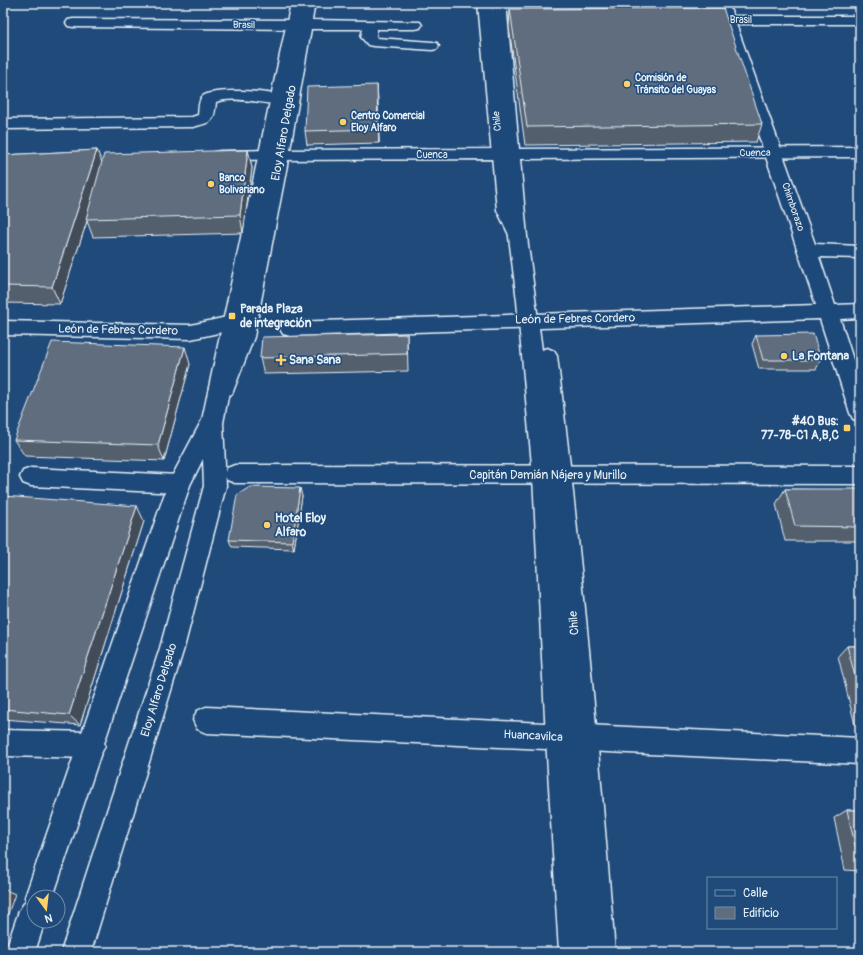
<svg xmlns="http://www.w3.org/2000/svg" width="863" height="955" viewBox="0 0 863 955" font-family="Pangolin,sans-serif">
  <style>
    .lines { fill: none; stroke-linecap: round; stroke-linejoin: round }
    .minor-casing { stroke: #e8f1f8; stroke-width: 3 }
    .major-casing { stroke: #e8f1f8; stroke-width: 3 }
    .minor { fill: #1f4a7a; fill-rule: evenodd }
    .major { fill: #1f4a7a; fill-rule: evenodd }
    .wall { fill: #525e6d; stroke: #e8f1f8 }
    .shaded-wall { fill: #424c59; stroke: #e8f1f8 }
    .building { fill: #5f6d7f; stroke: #e8f1f8 }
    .poi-dot { fill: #ffd166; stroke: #1f4a7a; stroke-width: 1.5 }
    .labels { text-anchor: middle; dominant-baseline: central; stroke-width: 3; stroke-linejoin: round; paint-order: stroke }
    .far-street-label { font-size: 10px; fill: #e8f1f8; stroke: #1f4a7a }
    .far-poi-label { font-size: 10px; font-weight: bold; fill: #e8f1f8; stroke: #1f4a7a; text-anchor: start }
    .street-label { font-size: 12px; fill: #e8f1f8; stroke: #1f4a7a }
    .poi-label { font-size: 12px; font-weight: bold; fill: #e8f1f8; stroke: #1f4a7a; text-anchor: start }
  </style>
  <rect width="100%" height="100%" fill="#1f4a7a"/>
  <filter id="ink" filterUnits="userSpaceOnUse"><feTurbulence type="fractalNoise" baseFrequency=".025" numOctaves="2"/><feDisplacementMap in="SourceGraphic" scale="8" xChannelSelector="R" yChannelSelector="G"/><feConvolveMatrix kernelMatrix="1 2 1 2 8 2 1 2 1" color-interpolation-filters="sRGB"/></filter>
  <g filter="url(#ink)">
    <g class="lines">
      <g class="minor-casing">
        <path id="minor" d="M301 3H315L312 20 420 22 422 25 420 28 415 29H377L376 36 377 38 432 42 437 43 439 46 437 49 432 50 373 46 368 45 361 37 363 29H311L289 155 254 337 232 394 225 396 218 394 215 388 236 329 191 339 3 335V321L191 325 231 316 238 318 272 159 220 161 214 160 212 156 214 152 220 151 267 150 273 152 282 102 277 104C257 103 235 96 216 102 214 122 213 122 193 127L3 129V119L192 117 198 115C199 110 198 101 202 97 210 87 274 91 283 97L296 29 73 27 68 26 66 23 68 20 73 19 298 20Z
          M478 3H492L515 210 527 237 524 241 518 243 512 241 497 210Z
          M714 3H728L733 16H860V24H736L815 244 860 246V258L819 257 835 305 860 304V318L840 319 860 381V421L853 419 850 413 820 319 290 336 283 334 280 329 283 324 290 322 816 305 721 24 708 23 706 20 708 17 718 16Z
          M235 465 860 466V484L235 483 227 480 224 474 227 468Z
          M31 468 179 475 187 477 190 484 187 491 179 493 31 486 23 483 20 477 23 471Z
          M206 707 860 738V764L206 733 197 729 193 720 197 711Z
          M3 730 92 732 101 736 105 745 101 754 92 758 3 756Z"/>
      </g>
      <g class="major-casing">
        <path id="major" d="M291 3H305L276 150 503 149 492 3H506L519 149 860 147V157L520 159 527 237 542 350 547 348 554 351 557 356C582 554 599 753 615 952H559L546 738 533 476 517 301 509 237 503 159 274 160 223 423 226 486 184 648 91 952H61L160 648 204 486 203 459 190 485 53 897H34V921H45L35 952H5L19 911 26 900 25 897 168 484 202 420Z"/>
      </g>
      <use href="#minor" class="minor"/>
      <use href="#major" class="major"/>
    </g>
    <path class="wall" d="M510 9 762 124 756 142 525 145 509 27Z
      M377 85 379 143 307 145 305 131Z
      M97 150 101 162 248 150 252 168 243 233 93 237 87 221 60 304 3 303V155Z
      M407 334 408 371 264 374 260 358Z
      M756 335 821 360 816 369H759L752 344Z
      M190 364 164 461 25 456 14 440Z
      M785 489 860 490V541H785L776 504Z
      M3 496 144 521 80 725 3 719Z
      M302 496 294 549 232 547 229 540Z
      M847 646H860V725H855L838 656Z
      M847 810H860V871L845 870 834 818Z"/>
    <path class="shaded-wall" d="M377 85 378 99 379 143 378 129Z
      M97 150 104 168 86 219 87 221 60 304 52 287Z
      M248 150 252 168 243 233 240 215Z
      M185 347 190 364 164 461 158 445Z
      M300 488 302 496 294 549 292 542Z
      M137 506 144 521 80 725 69 715Z
      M3 889 15 894 3 928Z"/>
    <path class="building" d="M723 8 762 124 527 127 510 9Z
      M377 85 378 129 305 131 307 87Z
      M97 150 52 287 3 286V155Z
      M248 150 240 215 86 219 104 154Z
      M407 334V354L260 358 262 337Z
      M813 334 821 360H763L756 335Z
      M52 342 185 347 158 445 14 440Z
      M250 487 300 488 292 542 229 540 237 495Z
      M785 489H858L860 490V527L795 526Z
      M3 496 137 506 69 715 3 709Z
      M847 646H860V695Z
      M847 810H860V863H859Z"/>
  </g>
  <g class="poi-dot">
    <circle cx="627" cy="84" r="4"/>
    <circle cx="343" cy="122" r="4"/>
    <circle cx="211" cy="184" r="4"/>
    <rect x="228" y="312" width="8" height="8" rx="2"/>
    <circle cx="784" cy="356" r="4"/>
    <path d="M279 354h4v4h4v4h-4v4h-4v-4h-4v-4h4z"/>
    <rect x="843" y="424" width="8" height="8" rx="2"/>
    <circle cx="267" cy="525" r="4"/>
  </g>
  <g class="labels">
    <g class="far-street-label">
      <text x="741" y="20">Brasil</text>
      <text transform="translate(244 25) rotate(1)">Brasil</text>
      <text transform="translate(497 121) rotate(-96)">Chile</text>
      <text transform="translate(755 153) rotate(-1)">Cuenca</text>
      <text x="432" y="155">Cuenca</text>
      <text transform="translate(793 207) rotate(71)">Chimborazo</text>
    </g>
    <g class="far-poi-label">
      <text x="635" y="78">Comisión de<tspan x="635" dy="12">Tránsito del Guayas</tspan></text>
      <text x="351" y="116">Centro Comercial<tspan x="351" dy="12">Eloy Alfaro</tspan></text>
      <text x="219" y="178">Banco<tspan x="219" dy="12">Bolivariano</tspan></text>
    </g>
    <g class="street-label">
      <text transform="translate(284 133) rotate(-80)">Eloy Alfaro Delgado</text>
      <text transform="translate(575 319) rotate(-1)">León de Febres Cordero</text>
      <text transform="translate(118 330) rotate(1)">León de Febres Cordero</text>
      <text x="548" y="475">Capitán Damián Nájera y Murillo</text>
      <text transform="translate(574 623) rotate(-95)">Chile</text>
      <text transform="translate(159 690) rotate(-73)">Eloy Alfaro Delgado</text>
      <text transform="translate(533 736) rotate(3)">Huancavilca</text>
    </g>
    <g class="poi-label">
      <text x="240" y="309">Parada Plaza<tspan x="240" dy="14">de integración</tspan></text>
      <text x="792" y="356">La Fontana</text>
      <text x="289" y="360">Sana Sana</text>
      <text x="839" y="421" text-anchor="end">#40 Bus:<tspan x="839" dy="14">77-78-C1 A,B,C</tspan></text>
      <text x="275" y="518">Hotel Eloy<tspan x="275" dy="14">Alfaro</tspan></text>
    </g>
  </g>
  <rect width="863" height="955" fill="none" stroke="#1f4a7a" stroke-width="16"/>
  <rect x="8" y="8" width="847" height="939" fill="none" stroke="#e8f1f8" stroke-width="1.5" filter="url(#ink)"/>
  <rect x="707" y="877" width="130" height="52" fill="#1f4a7a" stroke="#6f8dac"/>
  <rect x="715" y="890" width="20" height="6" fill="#1f4a7a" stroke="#6f8dac"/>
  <text x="743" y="897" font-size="12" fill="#e8f1f8">Calle</text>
  <rect x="715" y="907" width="20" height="12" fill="#5f6d7f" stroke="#6f8dac"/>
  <text x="743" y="917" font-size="12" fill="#e8f1f8">Edificio</text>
  <g transform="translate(46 909) rotate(165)"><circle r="19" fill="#1f4a7a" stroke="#6f8dac"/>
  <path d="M0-3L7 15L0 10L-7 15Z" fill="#ffd166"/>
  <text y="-6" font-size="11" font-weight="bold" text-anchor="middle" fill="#e8f1f8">N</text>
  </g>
</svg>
